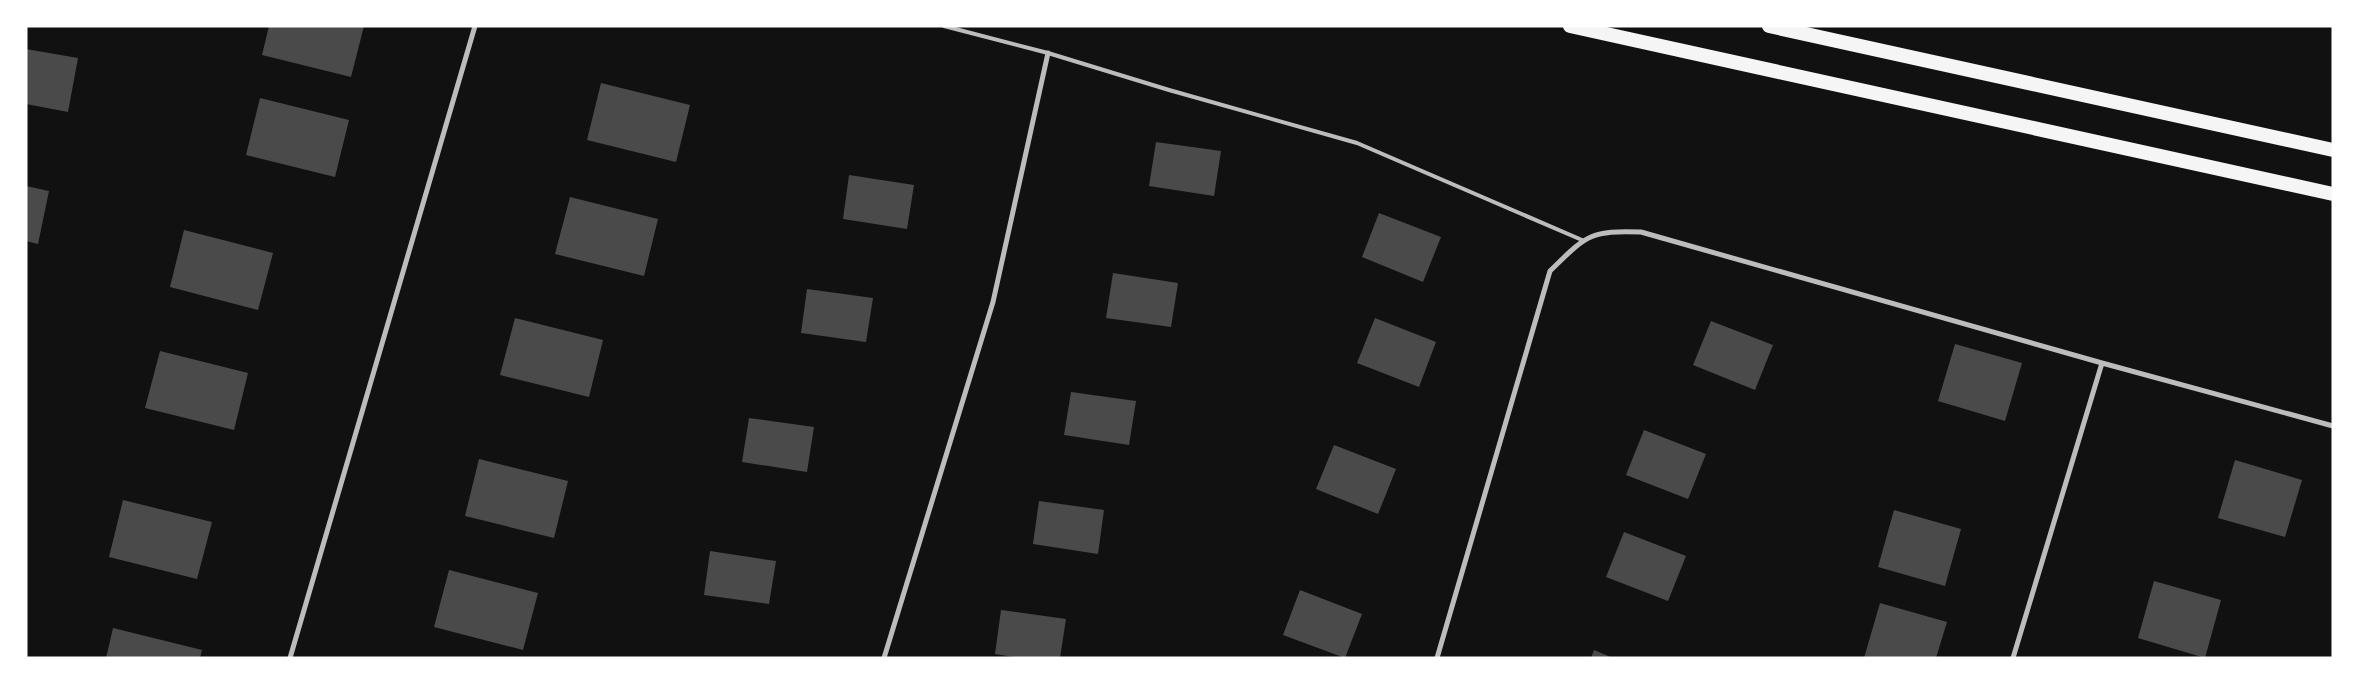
<svg xmlns="http://www.w3.org/2000/svg" width="2359" height="684" viewBox="0 0 2359 684" font-family="'Nunito Sans',sans-serif">
  <style>
    .building { fill: #4a4a4a }
    .lines { fill: none; stroke-linecap: round; stroke-linejoin: round }
    .service { stroke: #bcbcbc; stroke-width: 4 }
    .minor { stroke: #bcbcbc; stroke-width: 5 }
    .trunk { stroke: #f5f5f5; stroke-width: 14 }
  </style>
  <rect width="100%" height="100%" fill="#111"/>
  <path class="building" d="M269 26H364L351 77 262 55Z
    M26 49 78 58 68 112 26 104Z
    M601 83 690 105 676 162 587 140Z
    M260 98 349 120 335 177 246 155Z
    M1156 142 1221 151 1214 196 1149 186Z
    M849 175 914 185 907 229 843 219Z
    M26 186 49 191 38 244 26 241Z
    M570 197 658 219 644 276 555 254Z
    M1379 213 1441 237 1423 282 1362 257Z
    M184 230 273 253 258 310 170 287Z
    M1113 273 1178 283 1171 327 1106 318Z
    M807 289 873 298 866 342 801 333Z
    M515 318 603 340 589 397 500 375Z
    M1375 318 1436 342 1419 387 1357 363Z
    M1711 321 1773 345 1755 390 1693 365Z
    M1955 344 2022 363 2005 421 1938 401Z
    M160 351 248 373 234 430 145 408Z
    M1071 392 1136 401 1129 445 1064 435Z
    M749 418 814 427 807 472 742 462Z
    M1644 430 1706 454 1688 499 1626 475Z
    M1334 445 1396 469 1378 514 1316 489Z
    M479 459 568 481 554 538 465 516Z
    M2235 460 2302 480 2285 537 2218 518Z
    M123 500 212 522 197 579 109 557Z
    M1039 501 1104 510 1098 554 1033 544Z
    M1894 510 1961 529 1945 586 1878 567Z
    M1624 532 1686 556 1668 601 1606 577Z
    M710 551 776 561 769 604 704 595Z
    M449 570 538 593 523 650 434 627Z
    M2154 581 2221 600 2205 658 2138 638Z
    M1300 590 1362 614 1345 658 1283 635Z
    M1880 603 1947 622 1936 658H1864Z
    M1001 610 1066 619 1060 658H1019L995 654Z
    M113 628 202 650 200 658H106Z
    M1594 650 1613 658H1591Z"/>
  <g class="lines">
    <path class="service" d="M944 26 1048 53 1169 90 1357 143 1582 240"/>
    <path class="minor" d="M290 658 475 26
      M884 658 993 302 1048 53
      M1437 658 1550 271C1586 236 1589 230 1641 232L2102 363 2333 426
      M2013 658 2102 363"/>
    <path class="trunk" d="M1570 26 2333 194
      M1769 26 2333 150"/>
  </g>
  <rect width="2359" height="684" fill="none" stroke="#ffffff" stroke-width="55"/>
</svg>
